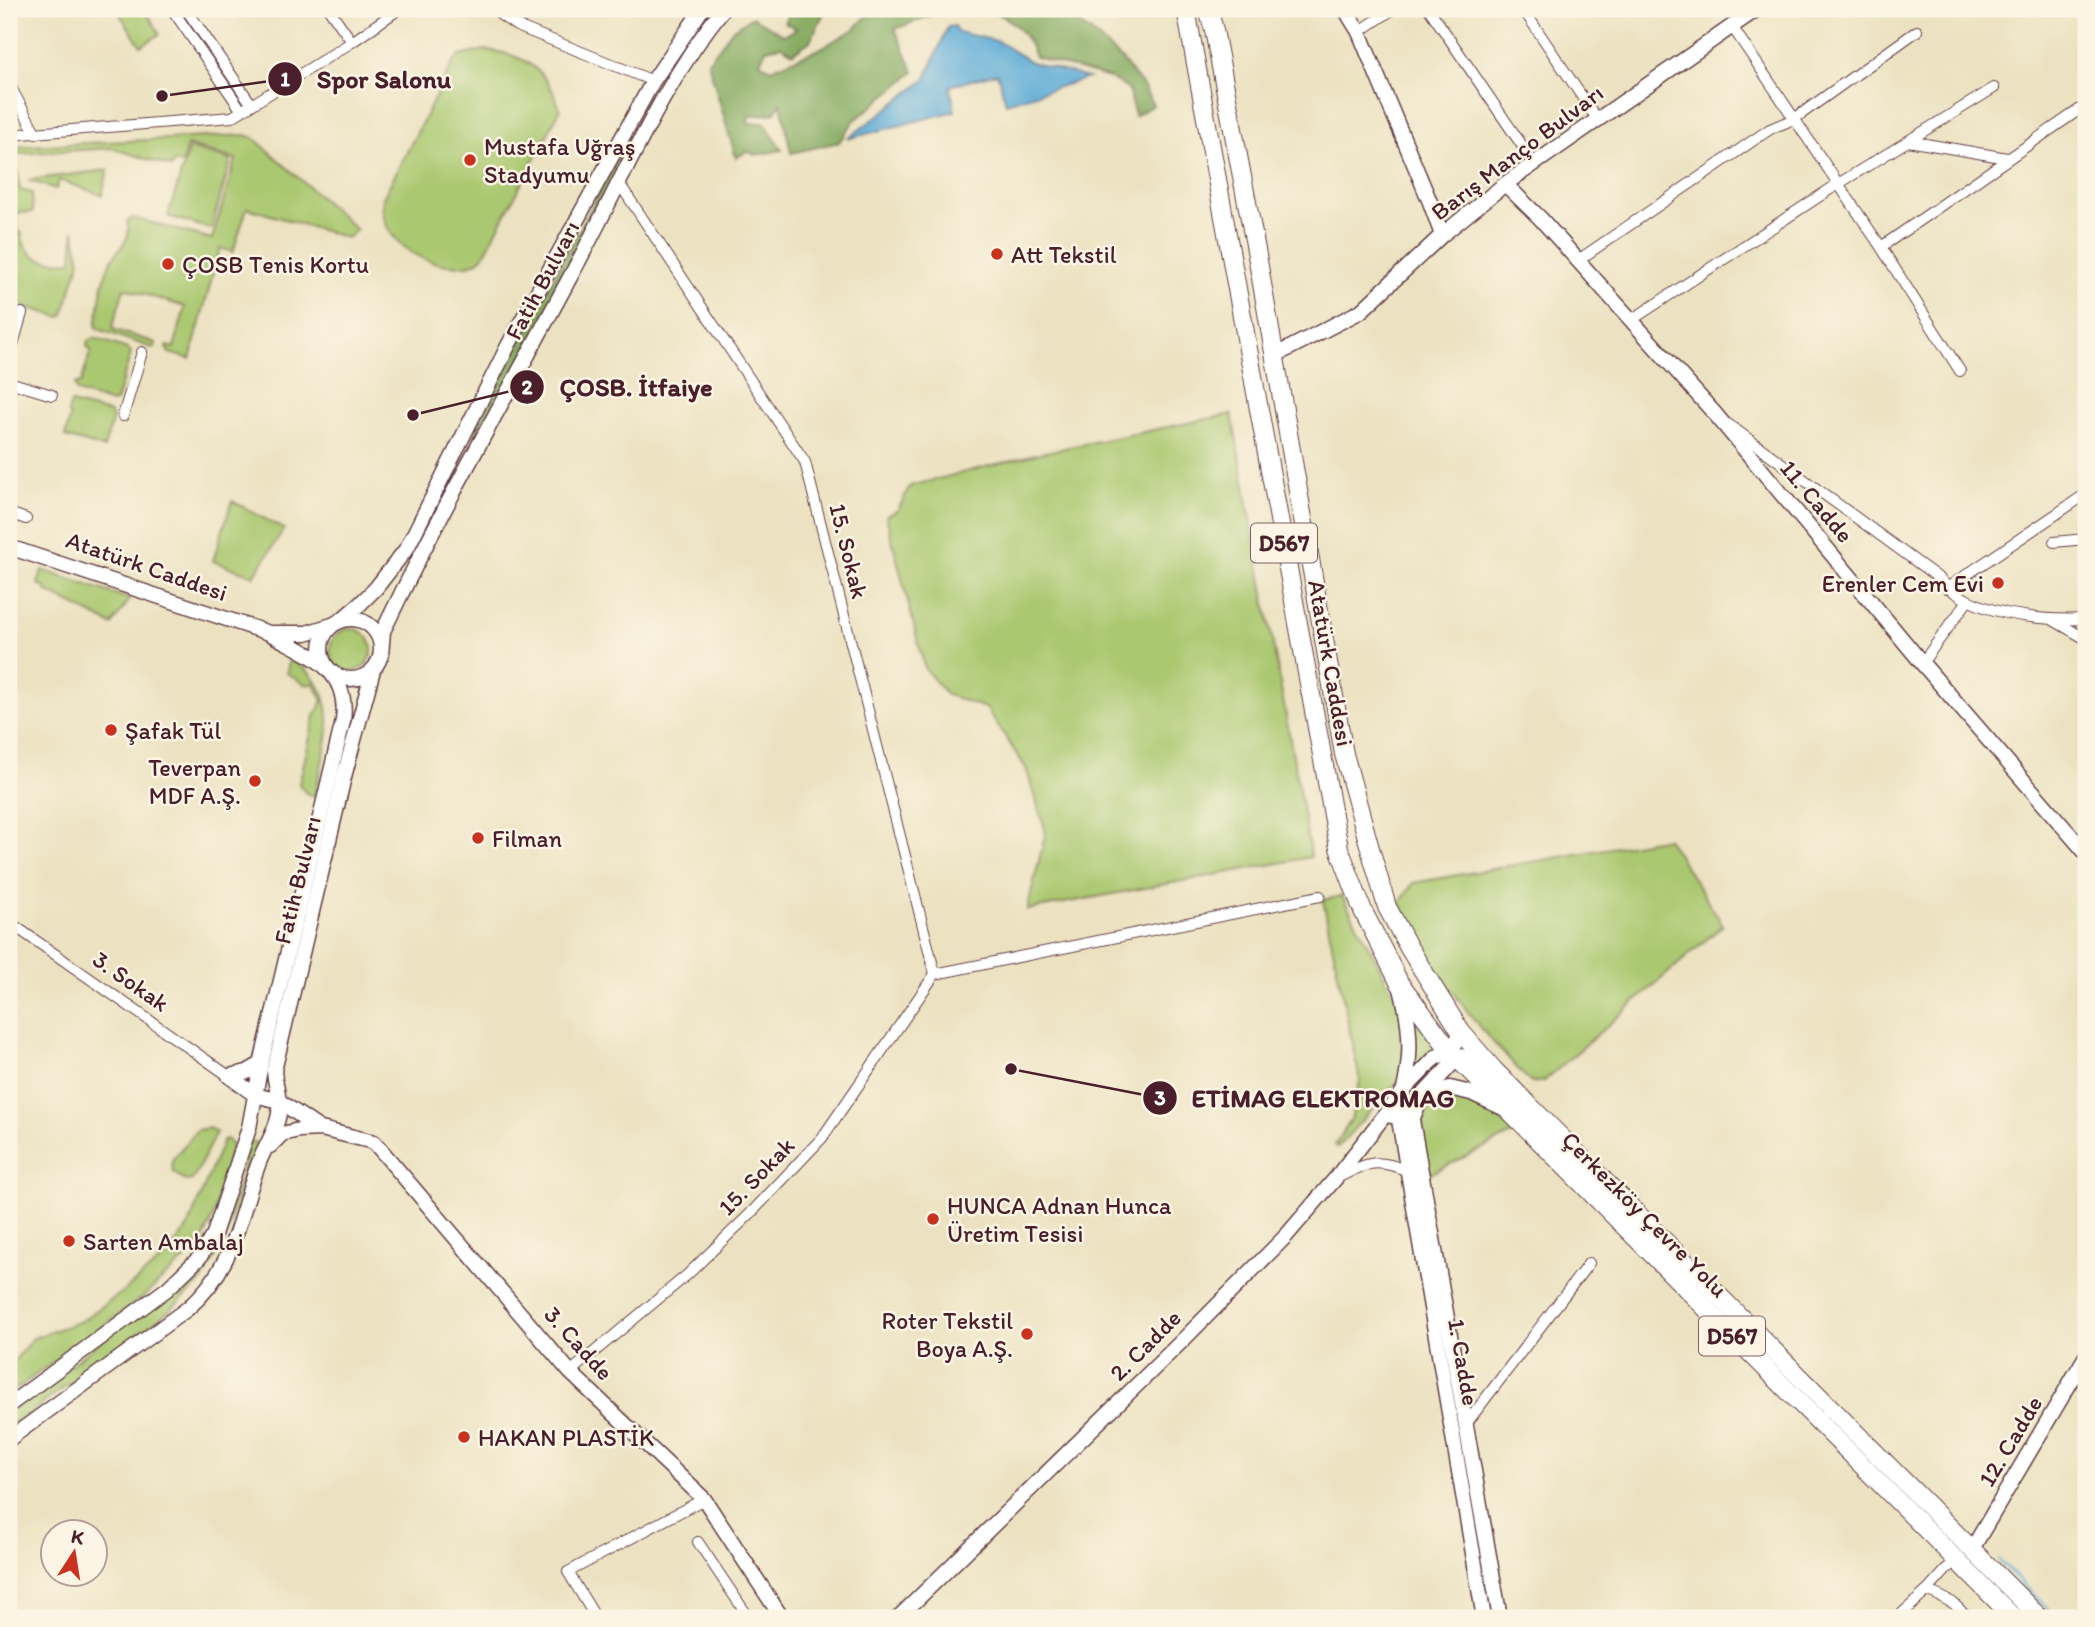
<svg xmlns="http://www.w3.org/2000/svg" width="2095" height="1627" viewBox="0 0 2095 1627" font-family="Itim,sans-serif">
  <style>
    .green { fill: #aac870; stroke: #7a744e; stroke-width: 2 }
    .forest { fill: #87ac62; stroke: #686646; stroke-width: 2 }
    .water { fill: #5dacd7; stroke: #546681; stroke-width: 2 }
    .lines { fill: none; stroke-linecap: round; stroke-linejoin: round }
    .stream { stroke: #5dacd7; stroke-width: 2.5 }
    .street-casing { stroke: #623c42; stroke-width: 12 }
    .secondary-casing { stroke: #623c42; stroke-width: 17 }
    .primary-casing { stroke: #623c42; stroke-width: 17 }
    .highway-casing { stroke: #623c42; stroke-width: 20 }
    .street { stroke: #fff; stroke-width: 10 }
    .secondary { stroke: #fff; stroke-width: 14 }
    .primary { stroke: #fff; stroke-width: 14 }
    .highway { stroke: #fff; stroke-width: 18 }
    .poi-dot { fill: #c8321e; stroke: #fcf5e5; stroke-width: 2.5 }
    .labels { text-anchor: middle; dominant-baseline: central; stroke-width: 5; stroke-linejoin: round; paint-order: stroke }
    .shield { fill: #fcf5e5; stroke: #7f5f63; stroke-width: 2 }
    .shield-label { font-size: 23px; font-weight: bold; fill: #4a1f2b }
    .poi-label { font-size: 24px; fill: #4a1f2b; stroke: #fcf5e5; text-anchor: start }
    .street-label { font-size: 24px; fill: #4a1f2b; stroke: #fcf5e5 }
    .leader { fill: none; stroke: #4a1f2b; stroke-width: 2.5 }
    .callout-dot { fill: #4a1f2b; stroke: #fcf5e5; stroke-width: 2.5 }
    .mark-label { font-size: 21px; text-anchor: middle; font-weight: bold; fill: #fff }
    .callout-label { font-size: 26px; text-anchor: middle; font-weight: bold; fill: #4a1f2b; stroke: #fcf5e5; stroke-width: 5; stroke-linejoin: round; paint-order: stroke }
  </style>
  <rect width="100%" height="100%" fill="#fcf5e5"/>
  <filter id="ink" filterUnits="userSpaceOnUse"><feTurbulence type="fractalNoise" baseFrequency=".0143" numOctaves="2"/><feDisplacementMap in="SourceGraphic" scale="14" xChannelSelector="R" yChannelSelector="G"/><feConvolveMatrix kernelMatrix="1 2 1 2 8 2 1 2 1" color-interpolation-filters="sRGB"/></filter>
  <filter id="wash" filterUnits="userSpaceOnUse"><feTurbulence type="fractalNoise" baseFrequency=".00686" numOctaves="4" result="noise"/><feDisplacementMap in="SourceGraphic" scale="28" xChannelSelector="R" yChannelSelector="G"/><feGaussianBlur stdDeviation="1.57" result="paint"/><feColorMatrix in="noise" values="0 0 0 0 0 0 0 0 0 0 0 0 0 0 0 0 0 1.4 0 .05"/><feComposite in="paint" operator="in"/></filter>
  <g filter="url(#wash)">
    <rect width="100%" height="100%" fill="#ece2c1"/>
    <path class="green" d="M120 9H144L160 34 141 46 117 10Z
      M484 50C525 53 548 71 560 110L483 257C473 267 461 266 448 265 413 261 378 235 383 198L454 61 460 56Z
      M246 135 254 138 357 230 347 238 247 208 233 252 220 248 190 359 169 353 166 348 167 346 174 348 185 307 124 288 112 329 156 343 155 347 152 348 98 329 96 326C100 306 101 279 112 260 120 245 133 240 127 221L133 218 212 239 236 159 187 145 182 164 174 162 172 167 112 148 15 154 20 190 32 193 33 212 16 213 18 232H21C24 261 48 263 72 261L74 230 80 261 63 316 60 317 9 302V147Z
      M189 148 231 160 211 229 168 216Z
      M108 170 102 195 59 180 56 189 28 180Z
      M95 338 128 349 131 353 116 401 112 403 77 392 74 385 81 383 91 350 87 347 88 341Z
      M71 403 110 413 113 418 104 448 65 437 70 417 68 413Z
      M1232 414 1311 857 1027 910 1046 832 1026 768 986 708 947 695 925 669 886 516 898 510 910 486 1040 453Z
      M232 501 284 529 254 576 213 561Z
      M42 570 130 599 112 625 46 591V588L38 584Z
      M330 650a21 21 0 1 1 42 0a21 21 0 1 1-42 0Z
      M289 660C300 664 308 670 315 680 341 714 322 758 314 797L306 793 299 784 315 716 323 701 314 683 306 685 287 673Z
      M1667 838 1723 925 1544 1081 1531 1083 1482 1030 1432 965 1400 903 1413 883Z
      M1342 896 1402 1009 1405 1073 1337 1148 1335 1145 1351 1120 1360 1081 1323 900Z
      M1413 1018 1438 1047 1413 1075Z
      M1450 1093 1485 1104 1514 1133 1426 1176C1423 1143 1412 1109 1450 1093Z
      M209 1128 216 1132 214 1136 195 1176 192 1180 185 1181 173 1172 172 1160 197 1130Z
      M227 1139 232 1146 213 1217 204 1238 186 1258 143 1297 9 1394V1367L33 1338 81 1321 124 1291 166 1256 188 1227 223 1140Z
      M248 1141 259 1143 250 1164 223 1245 202 1280 169 1311 9 1428V1412L203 1263C229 1229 241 1183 248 1141Z"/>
    <path class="forest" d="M707 9H712L666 74 517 367 475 438 473 437 502 374 663 73Z
      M791 9H833L824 13 810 41 793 53 781 46 766 49 760 62 771 69 819 49 855 29 873 9H948L895 29 914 72 854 121 839 142 791 153 781 103 774 113 749 116 748 123H765L782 150 755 155 747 151 736 158 708 62 733 29 752 17 784 35 797 29 785 22Z
      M988 9H1054L1089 30 1122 60 1143 86 1153 105 1135 116 1128 89 1110 78 1035 57C1027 33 1012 18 988 9Z"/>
    <path class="water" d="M954 26 957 32 997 41 1031 62 1088 78 1006 103 997 73 950 86 955 111 847 139 925 80 948 27Z"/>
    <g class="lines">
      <path class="stream" d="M1999 1560 2057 1618"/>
    </g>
  </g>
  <g filter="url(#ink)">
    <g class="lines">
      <g class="street-casing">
        <path id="street" d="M172 9 242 111
          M186 9 252 105
          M329 9 352 42
          M496 9 502 16 517 26 653 81
          M1429 9 1534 163
          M1523 9 1597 119
          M1731 25 1881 247 1960 371
          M1359 32 1393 9
          M9 84 36 134
          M9 135 232 117 352 42 399 9
          M1908 141 2007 158
          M1881 247 2086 105
          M1577 261 1770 129 1794 119 1917 31
          M1630 321 1838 184 1994 88
          M9 358 22 313
          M9 382 52 395
          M123 416 142 352
          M1728 424 1940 579C1970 615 2041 621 2086 619
          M9 513 26 519
          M2054 542 2086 539
          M1947 588 2086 494
          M2053 620 2086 639
          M1922 663 1967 602
          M9 922 229 1076
          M935 974 1320 896
          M1339 1177C1368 1162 1377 1158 1408 1171
          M570 1372 687 1275 750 1214 822 1138 935 974 805 462 619 183
          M1466 1424 1589 1263
          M698 1542 749 1618
          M1928 1590 1953 1603 1968 1618
          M596 1618 568 1572 704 1499
          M1897 1618 1928 1590 1955 1560"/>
      </g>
      <g class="secondary-casing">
        <path id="secondary" d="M1345 9 1359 32 1430 202 1442 235
          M1505 184 1540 218 1716 415 1922 663 2086 853
          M1274 356 1361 311 1442 235 1505 184 1757 9
          M9 547 269 633C308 655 350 667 343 721L261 1064 249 1128 214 1234 199 1258 167 1289 9 1405
          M321 649a30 30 0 1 1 60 0a30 30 0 1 1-60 0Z
          M339 622 360 604 376 588 407 548 509 344 653 81 702 9
          M273 633H306L332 625
          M381 656 383 631 389 619C449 495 518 375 583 253 627 170 664 82 723 9
          M229 1076 255 1095 279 1101 320 1129
          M229 1076 247 1072 261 1064
          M1391 1116 1398 1114 1422 1096 1450 1066 1451 1052 1461 1032
          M270 1146 282 1134 299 1130 321 1129 374 1142 570 1372 704 1499 782 1618
          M9 1439 187 1309C235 1268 238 1219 258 1165 264 1148 276 1132 279 1114 281 1100 275 1085 274 1071L345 773 373 670
          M1972 1549 2086 1356
          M898 1618 1184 1339 1286 1236 1335 1179 1405 1089 1436 1057 1451 1052 1492 1069"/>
      </g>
      <g class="primary-casing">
        <path id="primary" d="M1401 989C1414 1036 1411 1067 1398 1114L1484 1618
          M1500 1618 1412 1120 1422 1096 1450 1088 1471 1093 1503 1108"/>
      </g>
      <g class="highway-casing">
        <path id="highway" d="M1186 9 1339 848 1363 911 1399 982 1451 1052 2014 1618
          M1208 9 1214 30 1257 255 1344 754 1371 852 1387 907 1409 948 1461 1032 1493 1069 2040 1618"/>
      </g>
      <use href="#street" class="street"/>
      <use href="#secondary" class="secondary"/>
      <use href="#primary" class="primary"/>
      <use href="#highway" class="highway"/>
    </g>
  </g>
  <g class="poi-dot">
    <circle cx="470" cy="160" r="7"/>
    <circle cx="997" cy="254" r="7"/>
    <circle cx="168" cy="264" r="7"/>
    <circle cx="1998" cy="583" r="7"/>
    <circle cx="111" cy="730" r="7"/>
    <circle cx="255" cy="781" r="7"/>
    <circle cx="478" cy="838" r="7"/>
    <circle cx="933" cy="1219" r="7"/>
    <circle cx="69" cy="1241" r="7"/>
    <circle cx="1027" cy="1334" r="7"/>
    <circle cx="464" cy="1437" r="7"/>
  </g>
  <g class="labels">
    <g class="shield">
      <rect x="1251" y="523.5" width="66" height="39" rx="5"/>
      <rect x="1699" y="1316.5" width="66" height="39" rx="5"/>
    </g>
    <g class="shield-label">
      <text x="1284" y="543">D567</text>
      <text x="1732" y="1336">D567</text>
    </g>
    <g class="poi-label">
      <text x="484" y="146">Mustafa Uğraş<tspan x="484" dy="28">Stadyumu</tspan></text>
      <text x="1011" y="254">Att Tekstil</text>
      <text x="182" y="264">ÇOSB Tenis Kortu</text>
      <text x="1984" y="583" text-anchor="end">Erenler Cem Evi</text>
      <text x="125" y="730">Şafak Tül</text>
      <text x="241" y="767" text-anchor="end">Teverpan<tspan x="241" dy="28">MDF A.Ş.</tspan></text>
      <text x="492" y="838">Filman</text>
      <text x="947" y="1205">HUNCA Adnan Hunca<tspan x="947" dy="28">Üretim Tesisi</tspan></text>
      <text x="83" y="1241">Sarten Ambalaj</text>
      <text x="1013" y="1320" text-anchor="end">Roter Tekstil<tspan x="1013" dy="28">Boya A.Ş.</tspan></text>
      <text x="478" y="1437">HAKAN PLASTİK</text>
    </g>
    <g class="street-label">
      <text transform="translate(1517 152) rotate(-37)">Barış Manço Bulvarı</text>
      <text transform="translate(542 280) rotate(-62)">Fatih Bulvarı</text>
      <text transform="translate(1817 501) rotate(50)">11. Cadde</text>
      <text transform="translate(849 551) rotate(76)">15. Sokak</text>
      <text transform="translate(147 566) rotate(19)">Atatürk Caddesi</text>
      <text transform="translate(1331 663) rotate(80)">Atatürk Caddesi</text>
      <text transform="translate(297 880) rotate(-76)">Fatih Bulvarı</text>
      <text transform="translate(131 981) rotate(35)">3. Sokak</text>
      <text transform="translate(756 1176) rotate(-46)">15. Sokak</text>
      <text transform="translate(1645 1214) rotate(45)">Çerkezköy Çevre Yolu</text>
      <text transform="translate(579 1343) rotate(48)">3. Cadde</text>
      <text transform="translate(1145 1345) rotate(-45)">2. Cadde</text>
      <text transform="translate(1464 1362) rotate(80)">1. Cadde</text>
      <text transform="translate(2010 1441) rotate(-59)">12. Cadde</text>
    </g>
  </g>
  <path class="leader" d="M162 96L285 79M413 415L527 387M1011 1069L1160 1098"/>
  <g class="callout-dot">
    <circle cx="162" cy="96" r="7"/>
    <circle cx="413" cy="415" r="7"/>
    <circle cx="1011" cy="1069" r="7"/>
    <circle cx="285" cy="79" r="18"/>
    <circle cx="527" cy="387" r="18"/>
    <circle cx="1160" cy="1098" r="18"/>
  </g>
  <g class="mark-label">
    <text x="285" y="86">1</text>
    <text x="527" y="394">2</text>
    <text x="1160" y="1105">3</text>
  </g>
  <g class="callout-label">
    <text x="384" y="88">Spor Salonu</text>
    <text x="636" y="396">ÇOSB. İtfaiye</text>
    <text x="1323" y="1107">ETİMAG ELEKTROMAG</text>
  </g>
  <rect width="2095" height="1627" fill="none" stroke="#fcf5e5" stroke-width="35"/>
  <g transform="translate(74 1553) rotate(12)"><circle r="33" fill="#fcf5e5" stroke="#b59f9b" stroke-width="2"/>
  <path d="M0-5L12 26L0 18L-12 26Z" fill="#c8321e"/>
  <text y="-10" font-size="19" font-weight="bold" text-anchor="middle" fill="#4a1f2b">K</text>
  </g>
</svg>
